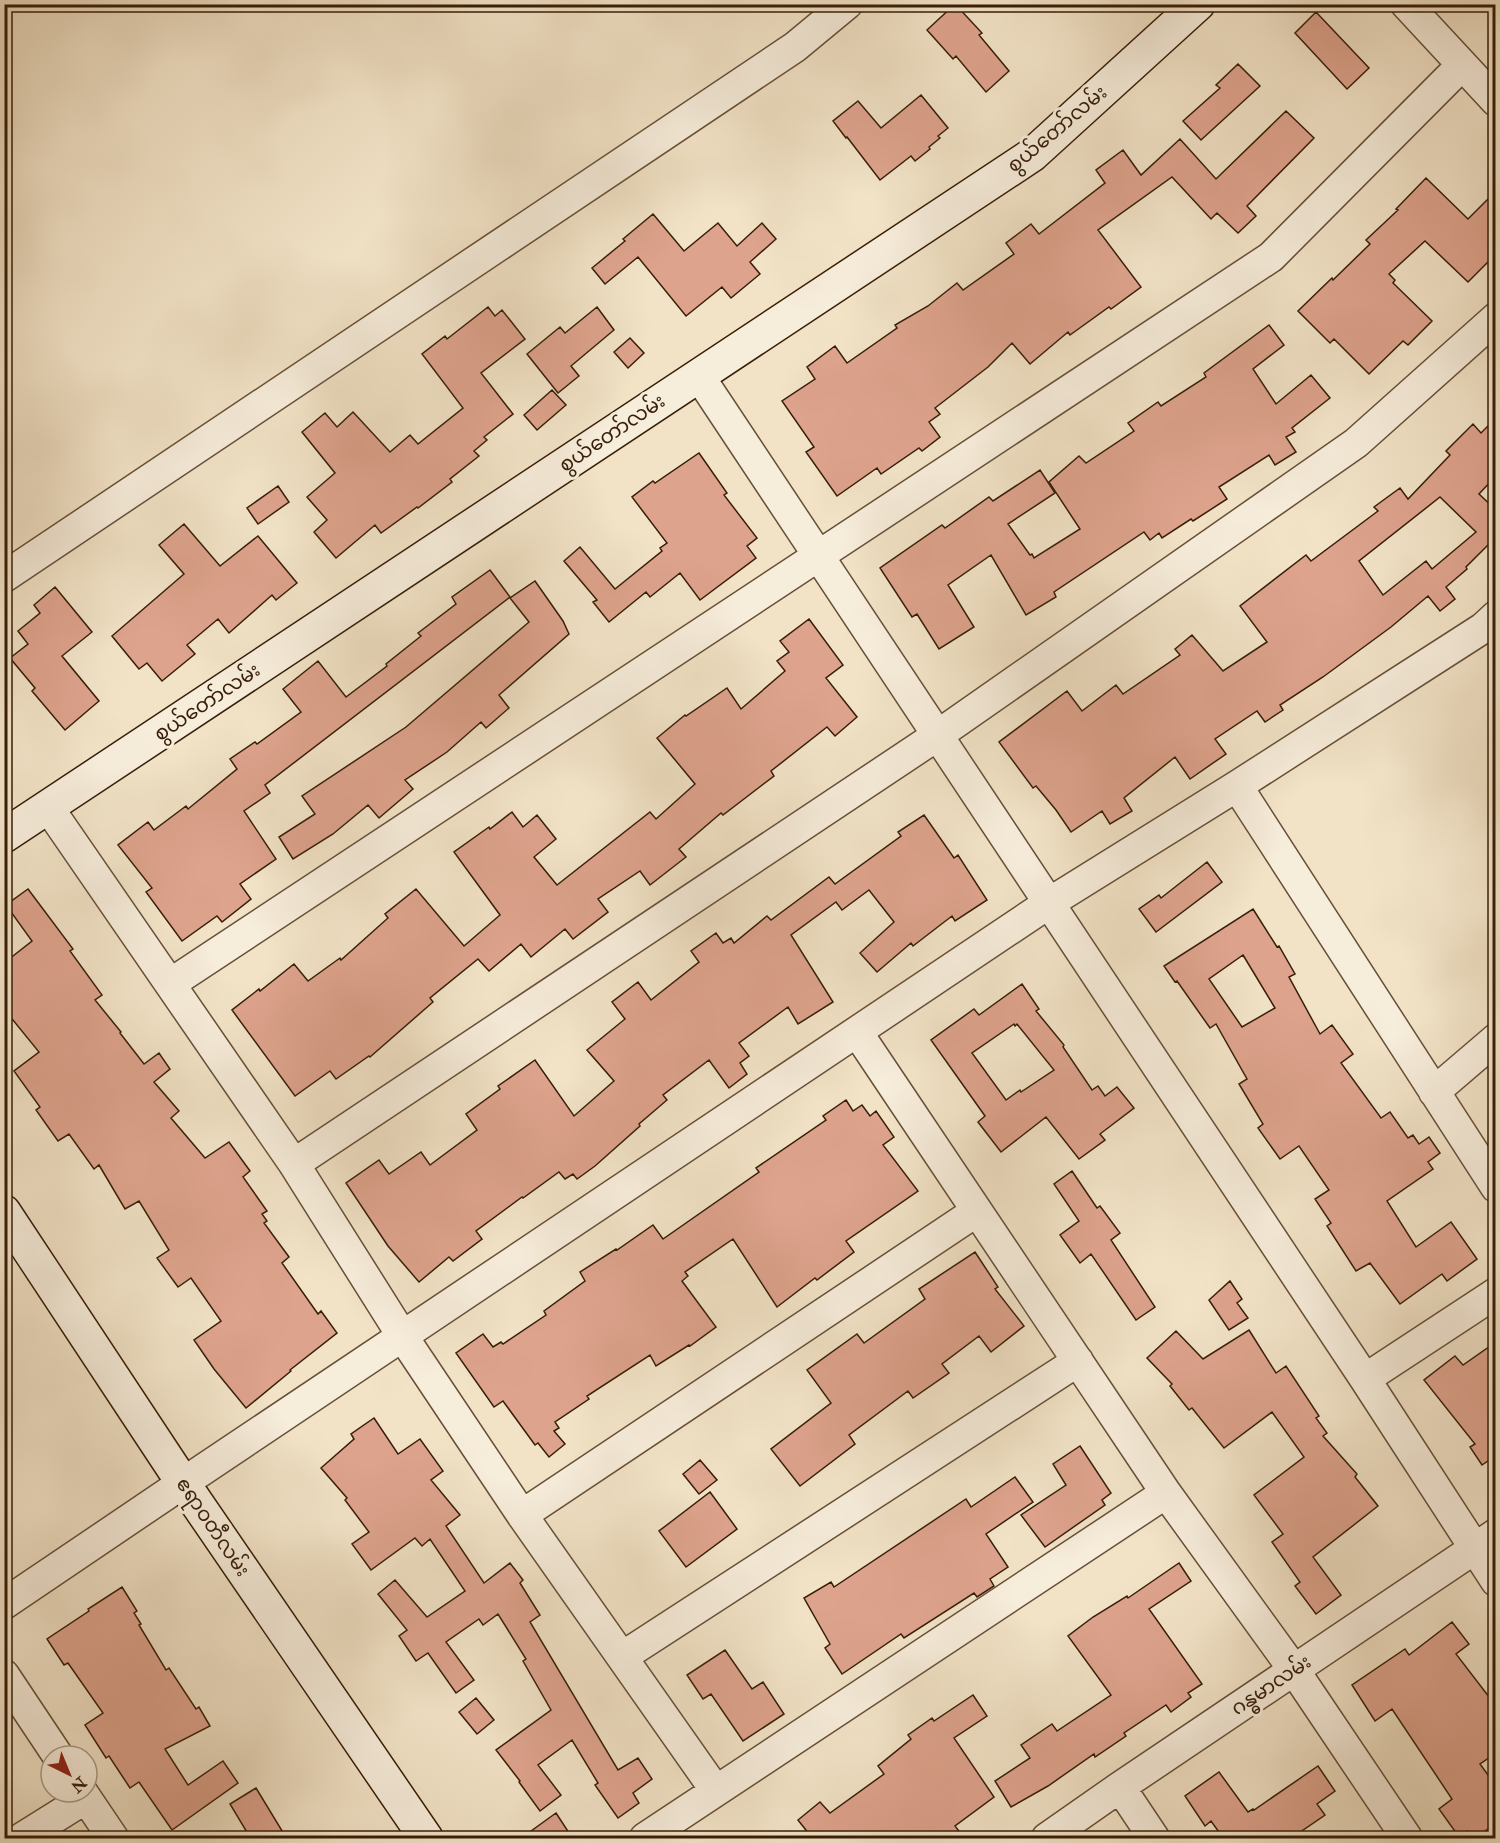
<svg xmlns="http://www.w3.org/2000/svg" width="1500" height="1843" viewBox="0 0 1500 1843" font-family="'IM FELL Double Pica','Noto Sans Myanmar',serif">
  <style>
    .building { fill: #dea38d; stroke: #371e08; stroke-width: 1.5; fill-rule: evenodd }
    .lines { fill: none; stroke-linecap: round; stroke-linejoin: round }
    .street-casing { stroke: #664f38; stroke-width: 33 }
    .secondary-casing { stroke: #371e08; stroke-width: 36 }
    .street { stroke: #f7eddb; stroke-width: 30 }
    .secondary { stroke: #f7eddb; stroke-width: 33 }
    .labels { text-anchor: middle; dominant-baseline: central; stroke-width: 6; stroke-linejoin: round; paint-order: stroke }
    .street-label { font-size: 20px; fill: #371e08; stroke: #f7eddb }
  </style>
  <rect width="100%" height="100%" fill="#f2e3c7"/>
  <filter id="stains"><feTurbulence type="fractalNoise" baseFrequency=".00333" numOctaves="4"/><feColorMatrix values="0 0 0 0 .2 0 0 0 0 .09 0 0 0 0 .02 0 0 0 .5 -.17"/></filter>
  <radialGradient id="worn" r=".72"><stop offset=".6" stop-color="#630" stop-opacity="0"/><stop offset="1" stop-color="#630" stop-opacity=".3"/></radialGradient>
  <path class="building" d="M955 4 982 33 979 35 1009 71 986 92 956 56 953 59 927 30Z
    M1316 12 1369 68 1347 89 1295 33Z
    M1238 64 1260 86 1201 140 1183 121 1220 88 1216 85Z
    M921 95 948 128 938 136 940 138 929 147 930 149 915 161 911 156 880 180 847 137 846 138 833 121 858 101 881 128Z
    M1286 111 1314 138 1247 206 1256 216 1238 233 1217 213 1211 219 1172 177 1098 230 1141 287 1111 309 1109 307 1070 335 1068 332 1030 364 1012 343 988 367 935 408 940 414 929 422 940 437 922 451 919 448 881 474 877 468 837 496 806 452 814 447 782 401 815 379 807 367 835 346 847 363 897 328 895 325 928 306 957 283 963 290 1014 254 1006 243 1031 224 1039 234 1105 183 1096 170 1123 150 1141 175 1180 139 1216 179Z
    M1426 178 1468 219 1496 191V254L1468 282 1425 241 1389 274 1395 280 1393 283 1432 321 1408 345 1403 341 1369 374 1334 339 1330 343 1298 311 1332 278 1333 280 1370 244 1366 240 1398 210 1396 209Z
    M653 214 684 251 718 223 737 246 762 223 776 239 750 262 760 274 731 298 722 287 686 316 638 257 605 284 592 268 625 241 623 239Z
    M488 307 495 316 502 310 525 339 481 373 513 414 484 437 487 440 474 451 479 456 450 479 452 482 418 508 417 507 381 533 375 525 336 558 314 532 327 520 307 497 335 473 302 432 325 413 337 427 353 412 390 452 410 435 418 444 463 408 422 354 445 336 447 339Z
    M597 307 614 330 571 366 579 376 558 393 527 354 560 327 565 333Z
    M1269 325 1284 345 1253 369 1276 404 1311 375 1330 398 1292 428 1295 432 1286 437 1296 452 1275 465 1269 455 1219 487 1227 499 1193 521 1191 519 1162 538 1159 533 1150 540 1144 532 1054 592 1056 597 1026 615 991 555 948 585 974 627 939 649 917 614 912 617 880 568 942 525 945 528 989 497 993 501 1040 470 1055 493 1008 524 1030 555 1032 554 1034 558 1080 529 1049 482 1079 456 1086 463 1134 431 1128 423 1158 402 1161 406 1206 377 1204 373Z
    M630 338 644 353 628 368 614 352Z
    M552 390 566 405 537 430 524 415Z
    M1496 418 1495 477 1479 494 1496 510V551L1489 544 1466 567 1467 569 1446 587 1455 599 1440 611 1428 596 1391 627 1323 677 1280 705 1283 710 1265 722 1257 711 1215 739 1226 754 1190 779 1175 757 1124 798 1132 811 1110 824 1102 811 1071 832 1056 810 1036 786 1033 788 999 742 1067 691 1082 711 1116 685 1123 694 1180 655 1175 649 1192 635 1223 671 1267 642 1240 606 1306 555 1311 561 1378 511 1374 507 1400 488 1408 499 1450 455 1446 451 1473 424 1481 433ZM1440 497 1476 532 1432 569 1426 561 1383 595 1359 561Z
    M699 453 727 493 724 495 757 538 747 546 756 558 700 600 680 573 650 597 646 592 609 622 593 602 597 600 564 561 580 547 615 589 662 551 660 548 667 543 632 497 653 481 655 483Z
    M278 486 289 502 258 524 247 508Z
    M184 524 220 566 258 536 297 583 276 600 272 595 229 633 218 619 187 645 195 654 162 681 147 663 139 669 112 636 184 574 159 545Z
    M490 570 510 597 265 785 270 793 244 811 276 859 240 884 251 899 222 922 217 916 182 941 146 892 152 888 118 845 148 822 154 830 186 806 188 809 237 769 230 759 255 742 257 744 301 712 283 689 318 661 346 697 387 666 386 664 421 636 418 633 456 604 452 597Z
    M535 581 563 621 569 634 499 695 509 708 486 728 481 722 447 752 405 780 413 789 379 818 368 805 333 834 293 859 279 837 315 814 302 796 406 727 529 622 510 598Z
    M55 587 92 632 62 656 99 701 65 730 32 691 35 688 10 658 28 644 18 631 40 613 34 605Z
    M809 619 843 665 826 678 857 717 835 736 827 727 771 771 774 776 723 815 721 813 679 849 686 857 650 885 640 871 598 899 608 912 573 939 565 929 531 957 521 944 489 971 478 959 430 998 433 1002 370 1057 369 1056 336 1079 330 1071 295 1096 232 1010 259 989 260 991 294 964 308 981 340 958 341 960 388 918 385 914 416 889 464 946 500 915 454 852 489 827 490 829 512 812 523 827 537 815 556 839 534 857 557 885 650 812 656 819 695 784 657 738 685 715 686 716 727 688 741 709 785 671 777 661 789 652 780 641Z
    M924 815 954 858 958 855 987 900 955 921 952 916 913 946 911 943 877 972 860 953 894 922 869 890 842 910 836 902 791 935 833 1002 798 1024 788 1007 739 1043 749 1056 740 1063 747 1074 729 1088 709 1060 663 1095 667 1100 639 1124 640 1126 595 1166 577 1179 573 1174 565 1179 559 1172 523 1198 522 1197 476 1231 482 1239 453 1261 449 1257 419 1282 388 1246 346 1183 379 1160 389 1174 421 1152 430 1165 477 1130 466 1114 500 1089 498 1086 535 1060 574 1116 614 1081 587 1050 625 1019 612 1002 638 982 651 1000 699 962 691 951 716 933 723 943 731 938 734 943 767 916 771 920 829 877 835 884 901 836 898 832Z
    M1207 862 1222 882 1156 932 1139 909 1159 895 1161 898Z
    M28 889 73 949 70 951 102 995 95 1000 121 1032 120 1033 144 1064 159 1053 170 1069 154 1082 179 1111 171 1118 205 1158 229 1142 250 1171 243 1177 267 1211 262 1214 267 1221 264 1223 289 1257 282 1263 318 1314 321 1311 337 1333 290 1370 291 1371 246 1408 214 1369 194 1340 221 1321 191 1278 178 1287 157 1258 169 1250 139 1201 125 1209 99 1165 94 1169 69 1134 58 1141 36 1110 40 1107 14 1071 39 1052 4 1009V963L32 941 6 905Z
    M1253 909 1277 947 1279 946 1295 974 1289 977 1320 1034 1332 1025 1353 1054 1341 1063 1381 1118 1390 1112 1408 1138 1413 1135 1419 1144 1429 1137 1440 1153 1428 1162 1433 1169 1387 1201 1416 1247 1451 1222 1477 1259 1447 1281 1442 1274 1400 1304 1370 1263 1356 1271 1327 1226 1331 1223 1315 1199 1329 1190 1299 1146 1280 1159 1258 1128 1263 1124 1239 1084 1247 1079 1216 1024 1210 1028 1177 981 1175 982 1164 966ZM1243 955 1275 1008 1242 1027 1209 979Z
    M1022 984 1039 1009 1036 1011 1064 1045 1063 1047 1092 1090 1098 1086 1105 1096 1117 1087 1134 1108 1100 1134 1105 1140 1079 1159 1046 1117 1001 1152 978 1122 985 1116 931 1040 974 1009 979 1015ZM1014 1024 1015 1026 1017 1024 1054 1070 1021 1092 1020 1090 1006 1100 972 1053Z
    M846 1100 853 1111 862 1105 870 1116 876 1111 894 1137 883 1145 918 1191 846 1241 854 1252 817 1280 815 1278 777 1307 733 1239 685 1272 688 1276 682 1281 716 1327 690 1346 689 1345 656 1366 650 1355 587 1396 589 1399 555 1422 559 1428 554 1431 565 1444 549 1457 538 1443 535 1445 503 1401 494 1407 456 1353 483 1334 493 1347 501 1342 503 1344 546 1315 544 1311 585 1281 580 1272 616 1249 617 1250 653 1225 663 1239 759 1172 756 1168 826 1120 823 1116Z
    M1072 1171 1097 1208 1100 1206 1120 1233 1111 1240 1155 1307 1136 1320 1091 1254 1080 1263 1060 1235 1079 1221 1054 1184Z
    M975 1252 998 1287 995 1289 1024 1326 991 1352 979 1336 942 1364 949 1373 913 1398 908 1391 849 1435 855 1444 800 1486 771 1449 831 1403 807 1370 857 1334 864 1343 925 1299 919 1289Z
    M1230 1281 1242 1299 1237 1303 1248 1318 1229 1330 1209 1300Z
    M1249 1330 1276 1373 1286 1366 1319 1416 1316 1418 1327 1433 1323 1436 1357 1474 1355 1477 1378 1506 1313 1557 1341 1595 1316 1614 1295 1586 1300 1582 1272 1542 1283 1534 1254 1495 1304 1457 1272 1412 1224 1448 1192 1408 1189 1410 1170 1386 1172 1384 1147 1358 1176 1331 1203 1359Z
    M1496 1342V1470L1488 1461 1482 1465 1470 1447 1475 1444 1424 1380 1455 1356 1463 1365Z
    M374 1418 398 1454 420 1439 443 1471 431 1480 460 1515 446 1526 484 1583 510 1563 523 1580 520 1583 540 1615 530 1622 618 1770 638 1758 652 1779 633 1793 639 1803 618 1818 595 1785 598 1783 572 1740 538 1765 561 1795 540 1811 519 1782 520 1781 496 1750 551 1710 523 1661 526 1659 498 1614 483 1625 479 1619 446 1642 474 1680 456 1693 428 1653 416 1661 399 1636 407 1630 378 1594 395 1580 427 1617 465 1591 430 1539 422 1546 415 1538 371 1570 352 1544 369 1532 345 1500 347 1498 321 1468 354 1439 351 1434Z
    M1080 1446 1111 1493 1102 1500 1105 1505 1045 1547 1021 1515 1066 1485 1053 1464Z
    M700 1460 717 1480 699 1494 683 1474Z
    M1015 1477 1033 1502 986 1534 1008 1567 990 1579 994 1586 977 1597 974 1593 904 1638 901 1634 842 1674 825 1648 830 1644 804 1598 831 1582 834 1587 966 1499 971 1507Z
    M710 1492 737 1529 686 1567 659 1531Z
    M1179 1563 1191 1581 1149 1609 1202 1684 1188 1693 1191 1697 1171 1712 1166 1705 1124 1733 1126 1736 1095 1757 1094 1754 1048 1786 1011 1807 995 1781 1030 1758 1021 1745 1052 1724 1057 1731 1111 1695 1068 1636 1093 1617 1127 1596 1128 1598Z
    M122 1587 137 1611 134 1613 141 1624 139 1625 166 1670 169 1668 196 1709 199 1707 210 1726 165 1749 188 1785 223 1761 238 1783 172 1830 139 1782 130 1788 109 1756 106 1758 85 1725 103 1713 68 1663 64 1665 47 1639 89 1611 88 1609Z
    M1452 1622 1469 1644 1456 1654 1496 1706V1753L1480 1764 1496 1786V1823L1474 1839 1467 1831 1459 1837 1439 1809 1452 1799 1392 1709 1375 1721 1352 1685 1405 1649 1409 1655Z
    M725 1650 752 1689 763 1682 784 1714 743 1741 711 1694 703 1699 687 1675Z
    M973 1695 987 1716 954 1738 994 1797 955 1826 965 1839H813L798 1820 820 1802 830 1813 884 1774 878 1766 911 1739 908 1735 932 1718 934 1721Z
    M476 1698 494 1720 477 1734 459 1712Z
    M1318 1766 1335 1791 1317 1804 1325 1815 1290 1839H1224L1211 1821 1205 1826 1185 1796 1219 1772 1248 1812 1253 1809 1254 1810Z
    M256 1788 287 1839H251L230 1804Z
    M556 1813 573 1839H520Z"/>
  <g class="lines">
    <g class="street-casing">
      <path id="street" d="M1406 4 1496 101
        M699 376 1365 1379 1496 1581
        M4 577 795 47 847 4
        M1237 786 1496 1187
        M48 807 294 1164 403 1337 522 1515 716 1791
        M170 984 1271 257 1462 65
        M857 1032 1166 1493 1294 1670 1407 1838
        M1434 1092 1496 1039
        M294 1164 938 735 1356 443 1496 318
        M1365 1379 1496 1293
        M522 1515 977 1211
        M4 1604 183 1483 1049 903 1237 786 1483 628 1496 616
        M622 1657 1078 1361
        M4 1675 58 1756
        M1120 1787 1154 1838
        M82 1792 113 1838
        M22 1838 86 1798
        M645 1838 1166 1493
        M1047 1838 1120 1787 1496 1534"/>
    </g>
    <g class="secondary-casing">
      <path id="secondary" d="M4 836 1032 155 1198 4
        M4 1212 183 1483 426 1838"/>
    </g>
    <use href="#street" class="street"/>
    <use href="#secondary" class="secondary"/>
  </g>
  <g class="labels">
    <g class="street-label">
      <text transform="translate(1057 129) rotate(-40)">စွယ်တော်လမ်း</text>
      <text transform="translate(612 433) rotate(-34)">စွယ်တော်လမ်း</text>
      <text transform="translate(207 702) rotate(-34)">စွယ်တော်လမ်း</text>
      <text transform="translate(213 1527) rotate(56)">ဧရာဝတီလမ်း</text>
      <text transform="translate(1271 1685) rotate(-34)">ဂန္ဓမာလမ်း</text>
    </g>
  </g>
  <rect width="1500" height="1843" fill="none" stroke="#f2e3c7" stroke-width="24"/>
  <rect x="6" y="6" width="1488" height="1831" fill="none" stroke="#371e08" stroke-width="3"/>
  <rect x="12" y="12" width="1476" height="1819" fill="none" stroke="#371e08" stroke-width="1.5"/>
  <g transform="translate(69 1774) rotate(137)"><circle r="28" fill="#f7eddb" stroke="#aa9a87" stroke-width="1.5"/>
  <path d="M0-4.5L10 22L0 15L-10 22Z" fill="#8f2418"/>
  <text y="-9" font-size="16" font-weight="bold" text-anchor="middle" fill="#371e08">N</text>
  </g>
  <rect width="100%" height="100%" filter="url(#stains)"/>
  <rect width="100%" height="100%" fill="url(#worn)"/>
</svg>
